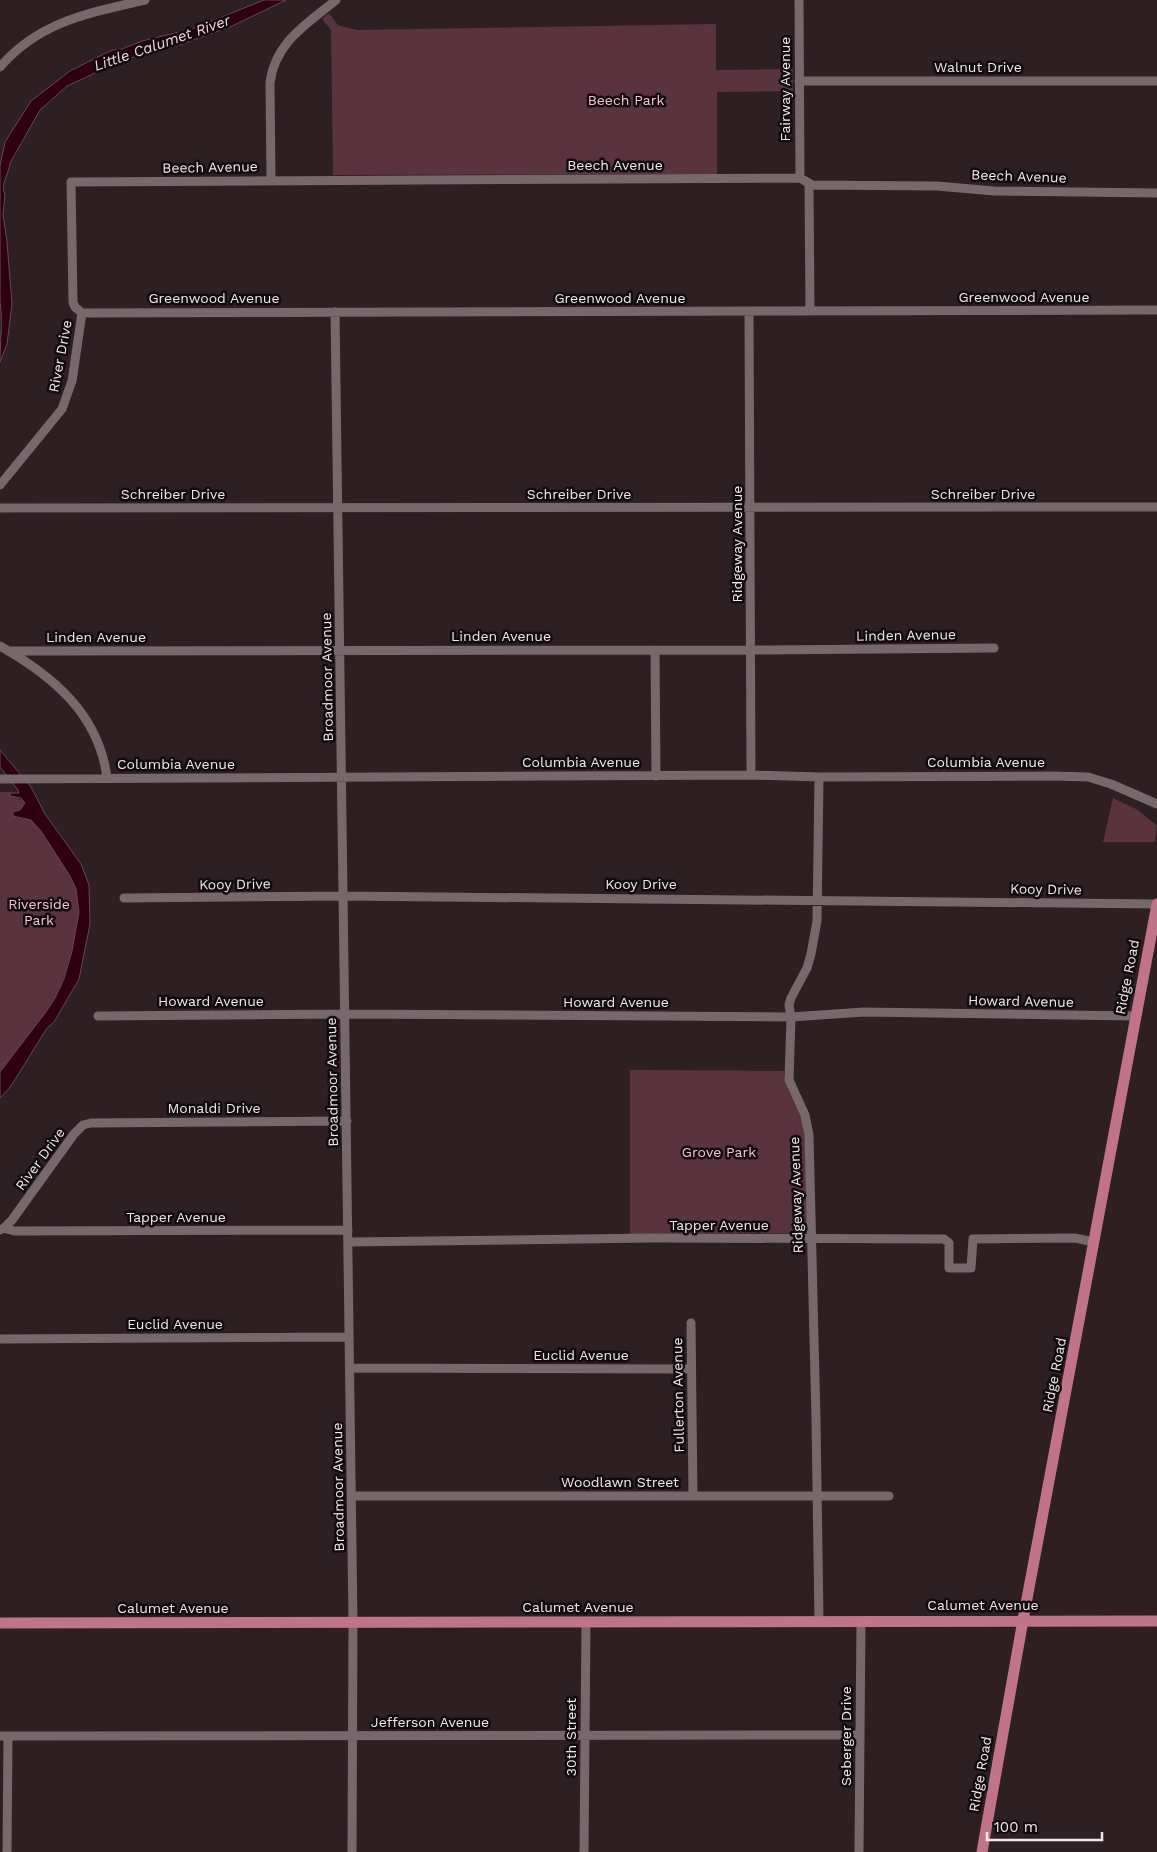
<svg xmlns="http://www.w3.org/2000/svg" width="1157" height="1852" viewBox="0 0 1157 1852" font-family="'Work Sans',sans-serif">
  <style>
    .green { fill: #59343f }
    .water { fill: #2e0012; stroke: #694653 }
    .lines { fill: none; stroke-linecap: round; stroke-linejoin: round }
    .minor { stroke: #78676b; stroke-width: 9 }
    .major { stroke: #bf748a; stroke-width: 11 }
    .labels { text-anchor: middle; dominant-baseline: central; stroke-width: 5; stroke-linejoin: round; paint-order: stroke }
    .street-label { font-size: 14px; fill: #f2e8ea; stroke: #110b0d }
    .park-label { font-size: 14px; fill: #f9c2d0; stroke: #110b0d }
    .water-label { font-size: 15px; font-style: italic; fill: #fad4dd; stroke: #110b0d }
  </style>
  <rect width="100%" height="100%" fill="#2e1f23"/>
  <path class="green" d="M329 13 338 25 357 30 716 24V70L793 69V91L717 92V174L333 175 331 30 322 19Z
    M0 792H14L10 793 14 797 24 801 25 805 15 817 31 820 41 831 70 876 76 889 79 912 72 951 60 989 46 1012 0 1072Z
    M1113 798 1138 810 1157 826 1155 842H1103Z
    M630 1070 784 1071C785 1092 799 1106 806 1125L808 1228 806 1233 630 1234Z"/>
  <path class="water" d="M264 0H286L230 27 179 45 127 59 110 61 93 74 67 86 40 110 10 163C9 174 0 184 5 195L3 215 7 242 12 304 7 344 0 362C0 342 3 322 0 302V166L5 142 31 101 70 71 102 55 113 50 122 49 142 41 192 29Z
    M0 750 31 787 45 814 81 864 89 885 90 924 79 979 54 1022 47 1028 11 1086 0 1098V1072L46 1012 55 998 64 979 72 951 79 912 76 889 70 876 41 831 31 820 13 816V812L20 810 25 803 21 798 10 796V793H19L18 790 0 767Z"/>
  <g class="lines">
    <path class="minor" d="M799 0 800 178
      M0 67C40 21 89 13 145 0
      M799 81H1157
      M271 180 270 83C275 42 307 24 336 0
      M809 183 810 311
      M335 312 353 1622 352 1852
      M749 312 751 775
      M82 313 1157 310
      M0 485 62 409 72 381 82 313 75 307 73 302 71 182 800 178 812 185 937 186 994 191 1157 193
      M0 508 1157 507
      M0 646C53 676 99 714 107 778
      M655 650 656 776
      M8 651 751 650 994 648
      M0 779 751 775 819 777 1054 776 1088 777 1111 784 1157 804
      M124 898 344 896 1157 904
      M98 1016 345 1014 791 1017 864 1012 1135 1016
      M4 1228 14 1231 348 1230
      M0 1230 4 1228 12 1220 74 1134 83 1125 91 1123 347 1121
      M348 1242 653 1238 944 1239 949 1243V1268H971L973 1239 1075 1238 1094 1242
      M691 1323 693 1496
      M0 1339 349 1337
      M350 1368 691 1369
      M352 1496H889
      M819 1621 816 1420 809 1135 805 1115 789 1080 791 1017 789 1005 791 998 807 968 811 954 817 921 819 777
      M0 1736 860 1735
      M7 1852 8 1736
      M584 1852 586 1622
      M859 1852 861 1621"/>
    <path class="major" d="M0 1623 1157 1621
      M982 1852 1023 1620 1157 904"/>
  </g>
  <g class="labels">
    <g class="street-label">
      <text x="978" y="67">Walnut Drive</text>
      <text transform="translate(785 89) rotate(-90)">Fairway Avenue</text>
      <text x="615" y="165">Beech Avenue</text>
      <text transform="translate(210 167) rotate(-1)">Beech Avenue</text>
      <text transform="translate(1019 176) rotate(2)">Beech Avenue</text>
      <text x="1024" y="297">Greenwood Avenue</text>
      <text x="214" y="298">Greenwood Avenue</text>
      <text x="620" y="298">Greenwood Avenue</text>
      <text transform="translate(60 356) rotate(-79)">River Drive</text>
      <text x="173" y="494">Schreiber Drive</text>
      <text x="579" y="494">Schreiber Drive</text>
      <text x="983" y="494">Schreiber Drive</text>
      <text transform="translate(737 544) rotate(-90)">Ridgeway Avenue</text>
      <text transform="translate(906 635) rotate(-1)">Linden Avenue</text>
      <text x="501" y="636">Linden Avenue</text>
      <text x="96" y="637">Linden Avenue</text>
      <text transform="translate(327 677) rotate(-91)">Broadmoor Avenue</text>
      <text x="581" y="762">Columbia Avenue</text>
      <text x="986" y="762">Columbia Avenue</text>
      <text x="176" y="764">Columbia Avenue</text>
      <text transform="translate(235 884) rotate(-1)">Kooy Drive</text>
      <text x="641" y="884">Kooy Drive</text>
      <text transform="translate(1046 889) rotate(1)">Kooy Drive</text>
      <text transform="translate(1127 977) rotate(-79)">Ridge Road</text>
      <text x="211" y="1001">Howard Avenue</text>
      <text transform="translate(1021 1001) rotate(1)">Howard Avenue</text>
      <text x="616" y="1002">Howard Avenue</text>
      <text transform="translate(332 1082) rotate(-91)">Broadmoor Avenue</text>
      <text x="214" y="1108">Monaldi Drive</text>
      <text transform="translate(40 1159) rotate(-54)">River Drive</text>
      <text transform="translate(796 1195) rotate(-92)">Ridgeway Avenue</text>
      <text x="176" y="1217">Tapper Avenue</text>
      <text x="719" y="1225">Tapper Avenue</text>
      <text x="175" y="1324">Euclid Avenue</text>
      <text x="581" y="1355">Euclid Avenue</text>
      <text transform="translate(1054 1375) rotate(-79)">Ridge Road</text>
      <text transform="translate(678 1395) rotate(-91)">Fullerton Avenue</text>
      <text x="620" y="1482">Woodlawn Street</text>
      <text transform="translate(338 1487) rotate(-91)">Broadmoor Avenue</text>
      <text x="983" y="1605">Calumet Avenue</text>
      <text x="578" y="1607">Calumet Avenue</text>
      <text x="173" y="1608">Calumet Avenue</text>
      <text x="430" y="1722">Jefferson Avenue</text>
      <text transform="translate(846 1736) rotate(-90)">Seberger Drive</text>
      <text transform="translate(571 1737) rotate(-90)">30th Street</text>
      <text transform="translate(980 1774) rotate(-80)">Ridge Road</text>
    </g>
    <g class="park-label">
      <text x="626" y="100">Beech Park</text>
      <text x="39" y="904">Riverside<tspan x="39" dy="16">Park</tspan></text>
      <text x="719" y="1152">Grove Park</text>
    </g>
    <g class="water-label">
      <text transform="translate(162 43) rotate(-19)">Little Calumet River</text>
    </g>
  </g>
  <path d="M987 1832v8h115v-8" fill="none" stroke="#f2e8ea" stroke-width="2.5"/>
  <text x="994" y="1832" font-size="15" fill="#f2e8ea" stroke="#110b0d" stroke-width="4" paint-order="stroke">100 m</text>
</svg>
